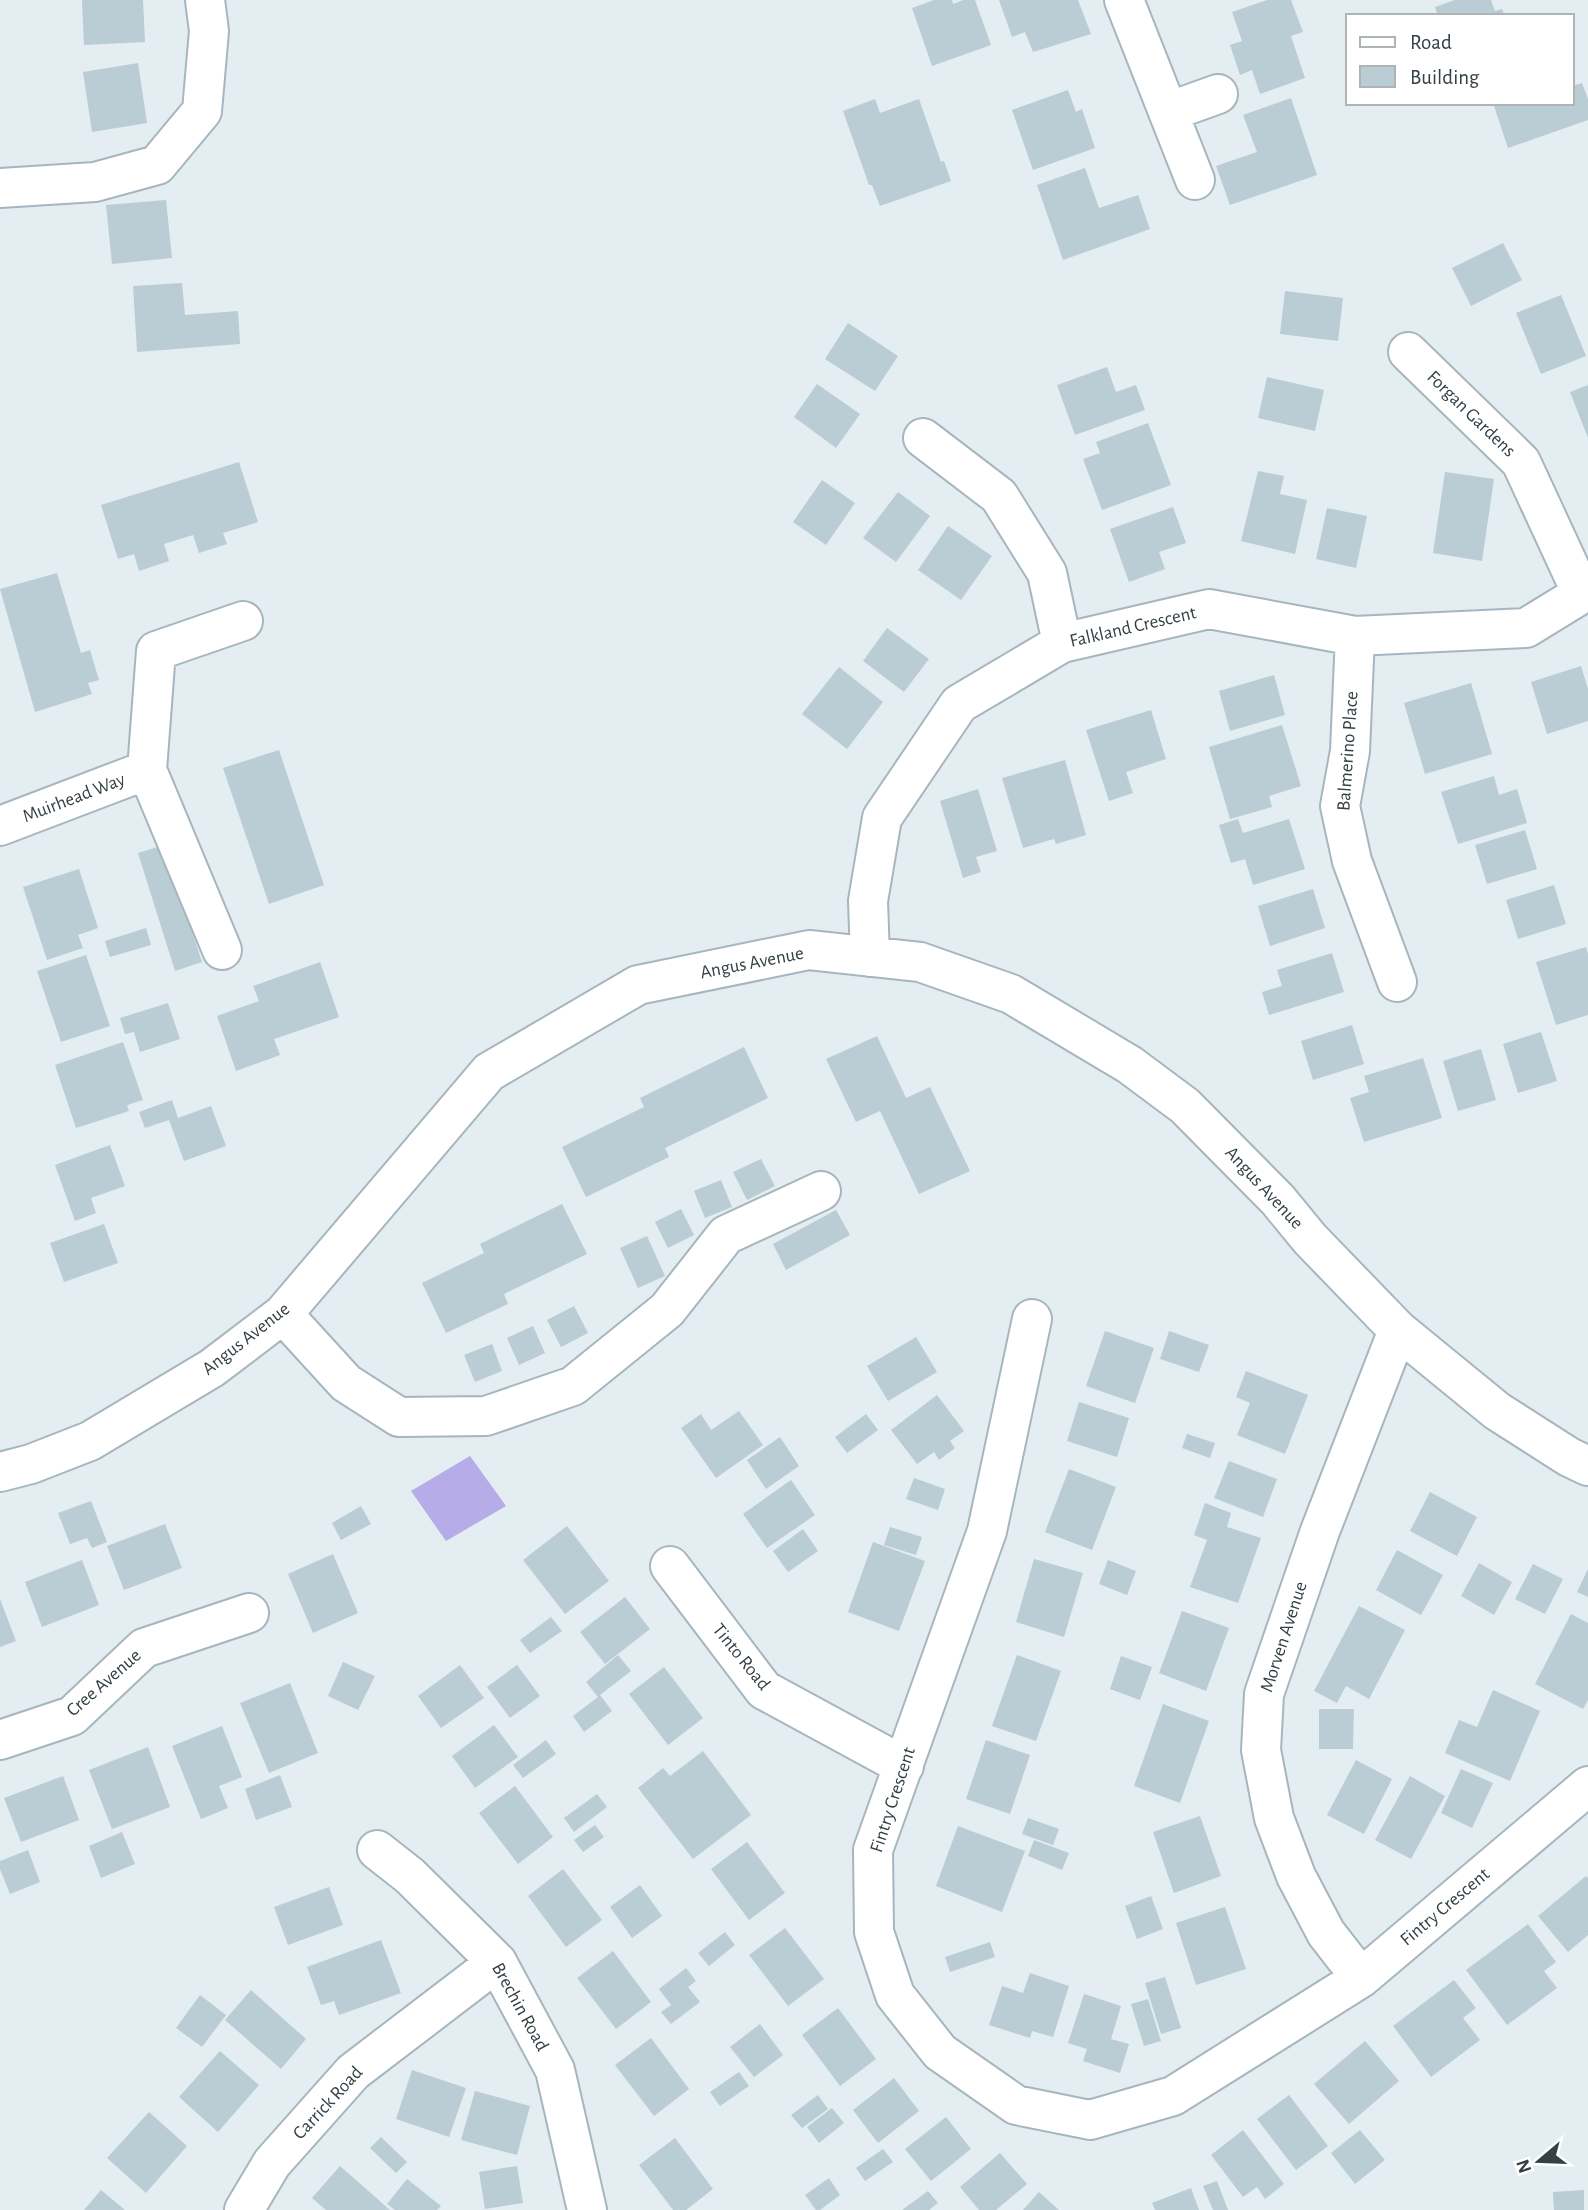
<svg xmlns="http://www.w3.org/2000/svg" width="1588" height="2210" viewBox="0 0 1588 2210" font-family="'Alegreya Sans',sans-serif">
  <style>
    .green { fill: #b5ace8 }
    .building { fill: #baccd4 }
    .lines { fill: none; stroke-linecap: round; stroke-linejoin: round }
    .minor-casing { stroke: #a7b6be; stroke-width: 42 }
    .minor { stroke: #fff; stroke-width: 38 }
    .labels { text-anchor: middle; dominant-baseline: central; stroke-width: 7; stroke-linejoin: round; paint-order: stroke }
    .street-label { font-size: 19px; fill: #344045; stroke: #fff }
  </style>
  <rect width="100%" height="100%" fill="#e4edf2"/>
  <path class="green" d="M470 1456 506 1506 446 1541 411 1491Z"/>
  <path class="building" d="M82 0H143L145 42 84 45Z
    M934 0H952L953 4 963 0H975L991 45 932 66 912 8Z
    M999 0H1078L1091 34 1033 52 1025 32 1012 37Z
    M1267 0H1291L1303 32 1291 36 1305 78 1260 94 1252 70 1240 75 1230 45 1242 41 1232 12Z
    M1455 0H1491L1495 11 1502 9 1505 16H1438L1435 7Z
    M138 63 147 123 92 132 83 72Z
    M1582 83 1588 99V120L1508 148 1493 103H1572V86Z
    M1068 90 1076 112 1082 109 1095 148 1033 170 1012 110Z
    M1291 98 1317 175 1230 205 1216 166 1257 152 1243 115Z
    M875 99 880 113 919 99 941 162 944 161 951 181 880 206 872 185H869L843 111Z
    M1085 168 1099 208 1138 195 1150 229 1063 260 1037 185Z
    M166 200 172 258 112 264 106 205Z
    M1503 243 1522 280 1471 306 1452 268Z
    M182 283 185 315 238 311 240 344 137 352 133 286Z
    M1285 291 1343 298 1338 341 1280 334Z
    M1561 295 1586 356 1541 374 1516 313Z
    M848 323 898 356 875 391 825 359Z
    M1107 367 1116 392 1136 385 1145 410 1075 435 1057 385Z
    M1267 377 1324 390 1315 431 1258 418Z
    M817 384 860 414 836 448 794 417Z
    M1588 385V438L1570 392Z
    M1148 423 1171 485 1102 510 1083 459 1100 453 1096 442Z
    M239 462 258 522 223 533 227 544 199 553 193 535 164 544 169 561 139 571 134 554 118 559 101 505Z
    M1258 471 1284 476 1280 494 1307 500 1295 554 1241 541Z
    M1445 472 1494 479 1482 561 1433 553Z
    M822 480 855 503 826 545 793 522Z
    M898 492 930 516 896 562 863 538Z
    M1173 507 1186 543 1159 552 1165 569 1129 582 1110 529Z
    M1327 508 1367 516 1356 568 1316 559Z
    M948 526 992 556 961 600 918 570Z
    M57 573 81 653 90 650 99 680 88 683 92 694 35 712 0 589Z
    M887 628 929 659 904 692 863 661Z
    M1581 666 1588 689V721L1547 734 1531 682Z
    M839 667 883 702 847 749 802 714Z
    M1274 675 1285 715 1230 731 1219 691Z
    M1471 683 1492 754 1425 774 1404 703Z
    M1151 710 1166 759 1126 772 1133 793 1109 801 1086 730Z
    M1282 725 1301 786 1269 796 1272 807 1230 819 1209 747Z
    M279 750 324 885 269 904 223 768Z
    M1065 760 1086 835 1056 844 1054 839 1023 848 1002 778Z
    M1494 776 1499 795 1517 789 1527 823 1458 844 1441 792Z
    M978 789 997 851 976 857 981 872 963 878 940 801Z
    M1238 819 1243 833 1289 819 1305 869 1253 885 1245 859 1231 863 1219 825Z
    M1525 830 1537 869 1487 884 1475 845Z
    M164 845 202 962 175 971 138 853Z
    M79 869 98 928 78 935 83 948 47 960 23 887Z
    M1554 885 1566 924 1518 939 1506 900Z
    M1313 889 1325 928 1270 946 1258 906Z
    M146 928 151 945 110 957 105 941Z
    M1586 947 1588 954V1015L1556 1025 1536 962Z
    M1332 953 1344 992 1269 1015 1262 992 1282 986 1277 970Z
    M86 955 110 1026 61 1042 37 971Z
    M320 962 339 1017 274 1039 280 1055 236 1071 217 1016 259 1001 253 986Z
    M168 1003 180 1039 140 1052 134 1032 125 1034 120 1018Z
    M1352 1025 1364 1064 1313 1080 1301 1041Z
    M1541 1032 1557 1081 1518 1093 1503 1044Z
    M877 1036 906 1098 930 1087 970 1171 919 1194 880 1111 856 1122 826 1059Z
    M123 1042 143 1100 127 1105 129 1111 76 1128 55 1065Z
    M744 1047 768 1098 665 1148 669 1157 586 1197 562 1147 644 1107 640 1098Z
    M1481 1049 1496 1100 1458 1111 1443 1061Z
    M1423 1058 1442 1118 1364 1142 1350 1098 1369 1092 1364 1076Z
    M172 1100 178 1118 211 1106 226 1146 184 1161 169 1120 145 1128 139 1112Z
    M110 1145 125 1186 91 1198 96 1213 75 1221 55 1165Z
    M761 1159 775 1186 747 1200 733 1172Z
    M721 1180 732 1207 705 1218 694 1191Z
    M562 1204 587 1254 504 1294 508 1304 446 1333 422 1283 484 1253 480 1244Z
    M681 1209 694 1235 668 1248 655 1222Z
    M836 1210 850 1235 786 1270 773 1244Z
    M104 1224 118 1263 64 1282 50 1243Z
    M647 1236 665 1276 638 1288 620 1248Z
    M574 1306 588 1333 561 1347 547 1320Z
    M533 1326 545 1353 519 1365 507 1338Z
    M1105 1331 1154 1348 1135 1403 1086 1386Z
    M1169 1331 1209 1345 1199 1372 1160 1359Z
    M916 1337 937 1372 888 1401 867 1366Z
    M492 1344 502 1371 475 1382 464 1355Z
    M1246 1371 1308 1395 1285 1454 1237 1435 1250 1403 1236 1397Z
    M937 1395 964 1431 950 1441 955 1448 939 1460 934 1452 917 1464 891 1430Z
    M1079 1402 1129 1418 1117 1457 1067 1441Z
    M739 1411 763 1445 716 1478 681 1428 701 1414 711 1430Z
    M866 1414 878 1430 847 1453 835 1437Z
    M1187 1434 1215 1443 1210 1458 1182 1448Z
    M780 1437 799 1466 766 1489 747 1460Z
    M1229 1461 1277 1479 1263 1517 1214 1498Z
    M1069 1469 1116 1487 1092 1550 1045 1532Z
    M914 1478 945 1489 938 1510 906 1499Z
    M791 1480 815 1515 767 1548 743 1514Z
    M1430 1492 1477 1517 1457 1556 1410 1531Z
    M91 1501 107 1542 92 1548 87 1538 70 1544 58 1513Z
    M1205 1503 1231 1513 1227 1527 1261 1538 1238 1603 1190 1587 1207 1540 1194 1535Z
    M361 1506 371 1524 341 1540 332 1523Z
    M165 1524 182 1568 124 1590 107 1546Z
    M567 1526 609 1581 565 1614 523 1560Z
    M890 1527 922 1537 916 1555 884 1545Z
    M803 1529 818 1551 788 1572 773 1551Z
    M873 1542 925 1561 899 1631 848 1612Z
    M1397 1550 1443 1575 1421 1615 1376 1590Z
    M333 1554 358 1613 313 1633 288 1574Z
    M1034 1559 1083 1573 1064 1637 1016 1622Z
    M82 1560 99 1605 42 1627 25 1582Z
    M1108 1560 1136 1571 1127 1595 1099 1584Z
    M1479 1563 1512 1582 1494 1615 1461 1596Z
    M1533 1564 1563 1579 1545 1614 1515 1599Z
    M1588 1569V1597L1577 1592Z
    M625 1597 650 1629 605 1664 580 1632Z
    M0 1599 16 1641 0 1647Z
    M1359 1606 1405 1630 1369 1699 1346 1686 1337 1703 1314 1691Z
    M1182 1611 1229 1628 1206 1691 1159 1673Z
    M1571 1614 1588 1623V1700L1583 1709 1535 1684Z
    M551 1617 562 1631 530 1653 520 1640Z
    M618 1655 631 1671 600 1695 612 1711 584 1732 573 1716 598 1697 586 1682Z
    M1017 1655 1061 1671 1036 1741 992 1726Z
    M1121 1656 1152 1667 1140 1700 1110 1689Z
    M343 1662 375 1676 358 1710 328 1696Z
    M460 1665 484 1698 441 1728 418 1696Z
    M517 1665 540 1696 510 1718 487 1687Z
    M664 1667 703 1718 668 1745 629 1694Z
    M290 1683 318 1753 269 1773 240 1703Z
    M1493 1690 1540 1711 1510 1781 1445 1753 1459 1720 1477 1727Z
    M1163 1704 1209 1721 1180 1803 1134 1786Z
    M1319 1709H1354L1353 1749H1319Z
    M494 1725 518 1757 475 1788 452 1756Z
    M222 1726 242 1777 219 1786 228 1808 201 1819 172 1746Z
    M546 1740 556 1754 523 1778 513 1765Z
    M986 1740 1030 1755 1010 1814 966 1799Z
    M148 1747 170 1807 112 1829 89 1770Z
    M703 1751 751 1815 693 1859 638 1788 663 1768 670 1776Z
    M1356 1760 1392 1779 1364 1834 1327 1815Z
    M1461 1769 1493 1783 1472 1828 1441 1813Z
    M280 1775 292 1807 256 1820 245 1789Z
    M63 1776 79 1820 21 1842 4 1798Z
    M1410 1776 1445 1796 1411 1859 1375 1840Z
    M515 1786 553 1837 518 1864 479 1813Z
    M597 1794 607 1807 574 1832 564 1818Z
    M1200 1816 1221 1876 1174 1893 1153 1832Z
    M1028 1818 1059 1829 1053 1845 1022 1834Z
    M595 1825 604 1837 583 1852 574 1840Z
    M958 1826 1025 1851 1002 1912 936 1886Z
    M122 1832 135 1864 101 1878 89 1846Z
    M1034 1840 1069 1853 1062 1870 1028 1856Z
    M747 1842 785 1893 749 1920 711 1869Z
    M28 1850 40 1882 10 1894 0 1869V1861Z
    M563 1869 602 1920 566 1947 528 1896Z
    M1586 1876 1588 1878V1935L1568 1952 1538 1916Z
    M640 1885 662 1916 632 1938 610 1907Z
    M329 1887 343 1925 288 1945 274 1907Z
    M1151 1896 1163 1929 1137 1939 1125 1906Z
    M1225 1907 1246 1969 1196 1985 1176 1923Z
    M1528 1924 1556 1962 1544 1971 1557 1988 1507 2025 1466 1970Z
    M785 1928 824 1979 788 2006 749 1955Z
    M725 1932 735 1945 709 1966 698 1953Z
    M381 1940 401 1993 339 2015 334 2001 321 2005 307 1967Z
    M990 1942 995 1957 950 1972 945 1957Z
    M613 1951 651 2002 616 2029 577 1978Z
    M686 1968 696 1981 688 1987 700 2002 671 2024 661 2012 671 2005 659 1989Z
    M1030 1973 1069 1986 1053 2037 1032 2031 1030 2038 989 2025 1002 1986 1023 1993Z
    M1165 1977 1181 2028 1161 2034 1145 1983Z
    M1454 1980 1476 2008 1463 2018 1480 2040 1431 2077 1393 2026Z
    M251 1990 306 2039 281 2069 225 2020Z
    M1084 1994 1121 2006 1111 2039 1129 2044 1120 2073 1083 2061 1087 2049 1068 2043Z
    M200 1995 226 2015 202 2047 176 2028Z
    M1148 1999 1161 2041 1144 2046 1131 2004Z
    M838 2008 876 2059 840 2086 802 2035Z
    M760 2024 783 2055 754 2077 730 2047Z
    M651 2038 689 2089 654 2116 615 2065Z
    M1365 2041 1399 2081 1349 2124 1314 2084Z
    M220 2051 259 2085 218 2132 179 2097Z
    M412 2070 466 2088 449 2137 396 2119Z
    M739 2072 749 2086 720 2106 710 2092Z
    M894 2078 919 2111 878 2143 853 2110Z
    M475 2091 530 2106 517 2155 461 2140Z
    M818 2095 828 2109 802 2128 791 2115Z
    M1289 2095 1328 2146 1296 2170 1257 2119Z
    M832 2108 844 2123 819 2143 807 2127Z
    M149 2112 187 2146 146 2193 107 2158Z
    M946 2117 971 2149 931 2181 905 2149Z
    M1243 2130 1284 2184 1265 2199 1257 2187 1243 2197 1211 2155Z
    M1360 2130 1385 2160 1355 2184 1331 2153Z
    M381 2137 407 2162 396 2173 370 2148Z
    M675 2138 713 2189 686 2210H673L639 2165Z
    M883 2149 893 2162 865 2181 856 2168Z
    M1000 2153 1027 2184 996 2210H979L960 2187Z
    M340 2166 390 2210H326L312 2198Z
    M517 2166 523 2203 485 2209 479 2172Z
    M829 2178 840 2195 820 2210H816L805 2195Z
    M407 2179 441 2206 437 2210H395L387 2204Z
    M1217 2181 1228 2210H1213L1203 2186Z
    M1191 2188 1199 2210H1155L1152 2203Z
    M101 2190 125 2210H84Z
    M1584 2190V2210H1554L1553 2192Z
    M928 2191 938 2203 929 2210H902Z
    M1039 2192 1059 2210H1023Z"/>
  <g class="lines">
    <g class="minor-casing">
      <path id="minor" d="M1124 0 1195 180
        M1168 112 1218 94
        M0 188 95 182 157 165 202 111 209 31 205 0
        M1408 352 1521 462 1582 594
        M923 438 999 496 1047 573 1062 643
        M1355 636 1350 751 1340 806 1352 861 1397 982
        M0 826 147 770
        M222 950 147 770 156 651 243 621
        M870 957 868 901 882 818 959 704 1062 643 1209 609 1355 636 1526 628 1588 590
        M283 1314 346 1383 399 1417 486 1416 573 1386 667 1310 726 1235 821 1191
        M1032 1319 987 1531 873 1850 874 1932 895 1995 940 2052 1016 2105 1090 2120 1173 2096 1361 1978 1588 1786
        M0 1472 31 1464 90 1441 212 1368 283 1314 489 1072 638 985 809 950 920 962 1011 994 1130 1065 1185 1106 1278 1200 1310 1239 1398 1330 1497 1411 1569 1457 1588 1466
        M670 1566 764 1690 904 1766
        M0 1740 72 1716 144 1648 249 1613
        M377 1850 410 1876 497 1962 555 2070 587 2210
        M1361 1978 1326 1933 1296 1876 1274 1818 1261 1750 1264 1694 1320 1531 1398 1330
        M244 2210 272 2163 353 2072 497 1962"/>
    </g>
    <use href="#minor" class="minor"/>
  </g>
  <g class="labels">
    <g class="street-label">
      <text transform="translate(1471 414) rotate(44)">Forgan Gardens</text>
      <text transform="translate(1133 627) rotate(-13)">Falkland Crescent</text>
      <text transform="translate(1348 751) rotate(-86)">Balmerino Place</text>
      <text transform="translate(74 798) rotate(-21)">Muirhead Way</text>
      <text transform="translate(752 963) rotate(-11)">Angus Avenue</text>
      <text transform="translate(1264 1188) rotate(47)">Angus Avenue</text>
      <text transform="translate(246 1339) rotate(-38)">Angus Avenue</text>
      <text transform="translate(1284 1637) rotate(-72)">Morven Avenue</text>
      <text transform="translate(741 1657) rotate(51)">Tinto Road</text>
      <text transform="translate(104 1683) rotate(-41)">Cree Avenue</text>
      <text transform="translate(893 1800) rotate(-72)">Fintry Crescent</text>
      <text transform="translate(1445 1907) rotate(-40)">Fintry Crescent</text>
      <text transform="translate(520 2007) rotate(61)">Brechin Road</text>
      <text transform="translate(328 2103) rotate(-47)">Carrick Road</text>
    </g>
  </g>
  <rect x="1346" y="14" width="228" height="91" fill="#ffffff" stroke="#aeb3b5" stroke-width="2"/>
  <rect x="1360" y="37" width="35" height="10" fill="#ffffff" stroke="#aeb3b5" stroke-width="2"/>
  <text x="1410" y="49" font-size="21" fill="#344045">Road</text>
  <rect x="1360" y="66" width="35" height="21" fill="#baccd4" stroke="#aeb3b5" stroke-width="2"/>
  <text x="1410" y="84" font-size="21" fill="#344045">Building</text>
  <g transform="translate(1539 2161) rotate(251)" stroke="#ffffff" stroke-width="5" paint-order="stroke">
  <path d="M0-5L12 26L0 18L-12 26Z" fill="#344045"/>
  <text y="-10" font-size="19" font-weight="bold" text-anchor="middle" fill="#344045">N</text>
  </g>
</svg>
